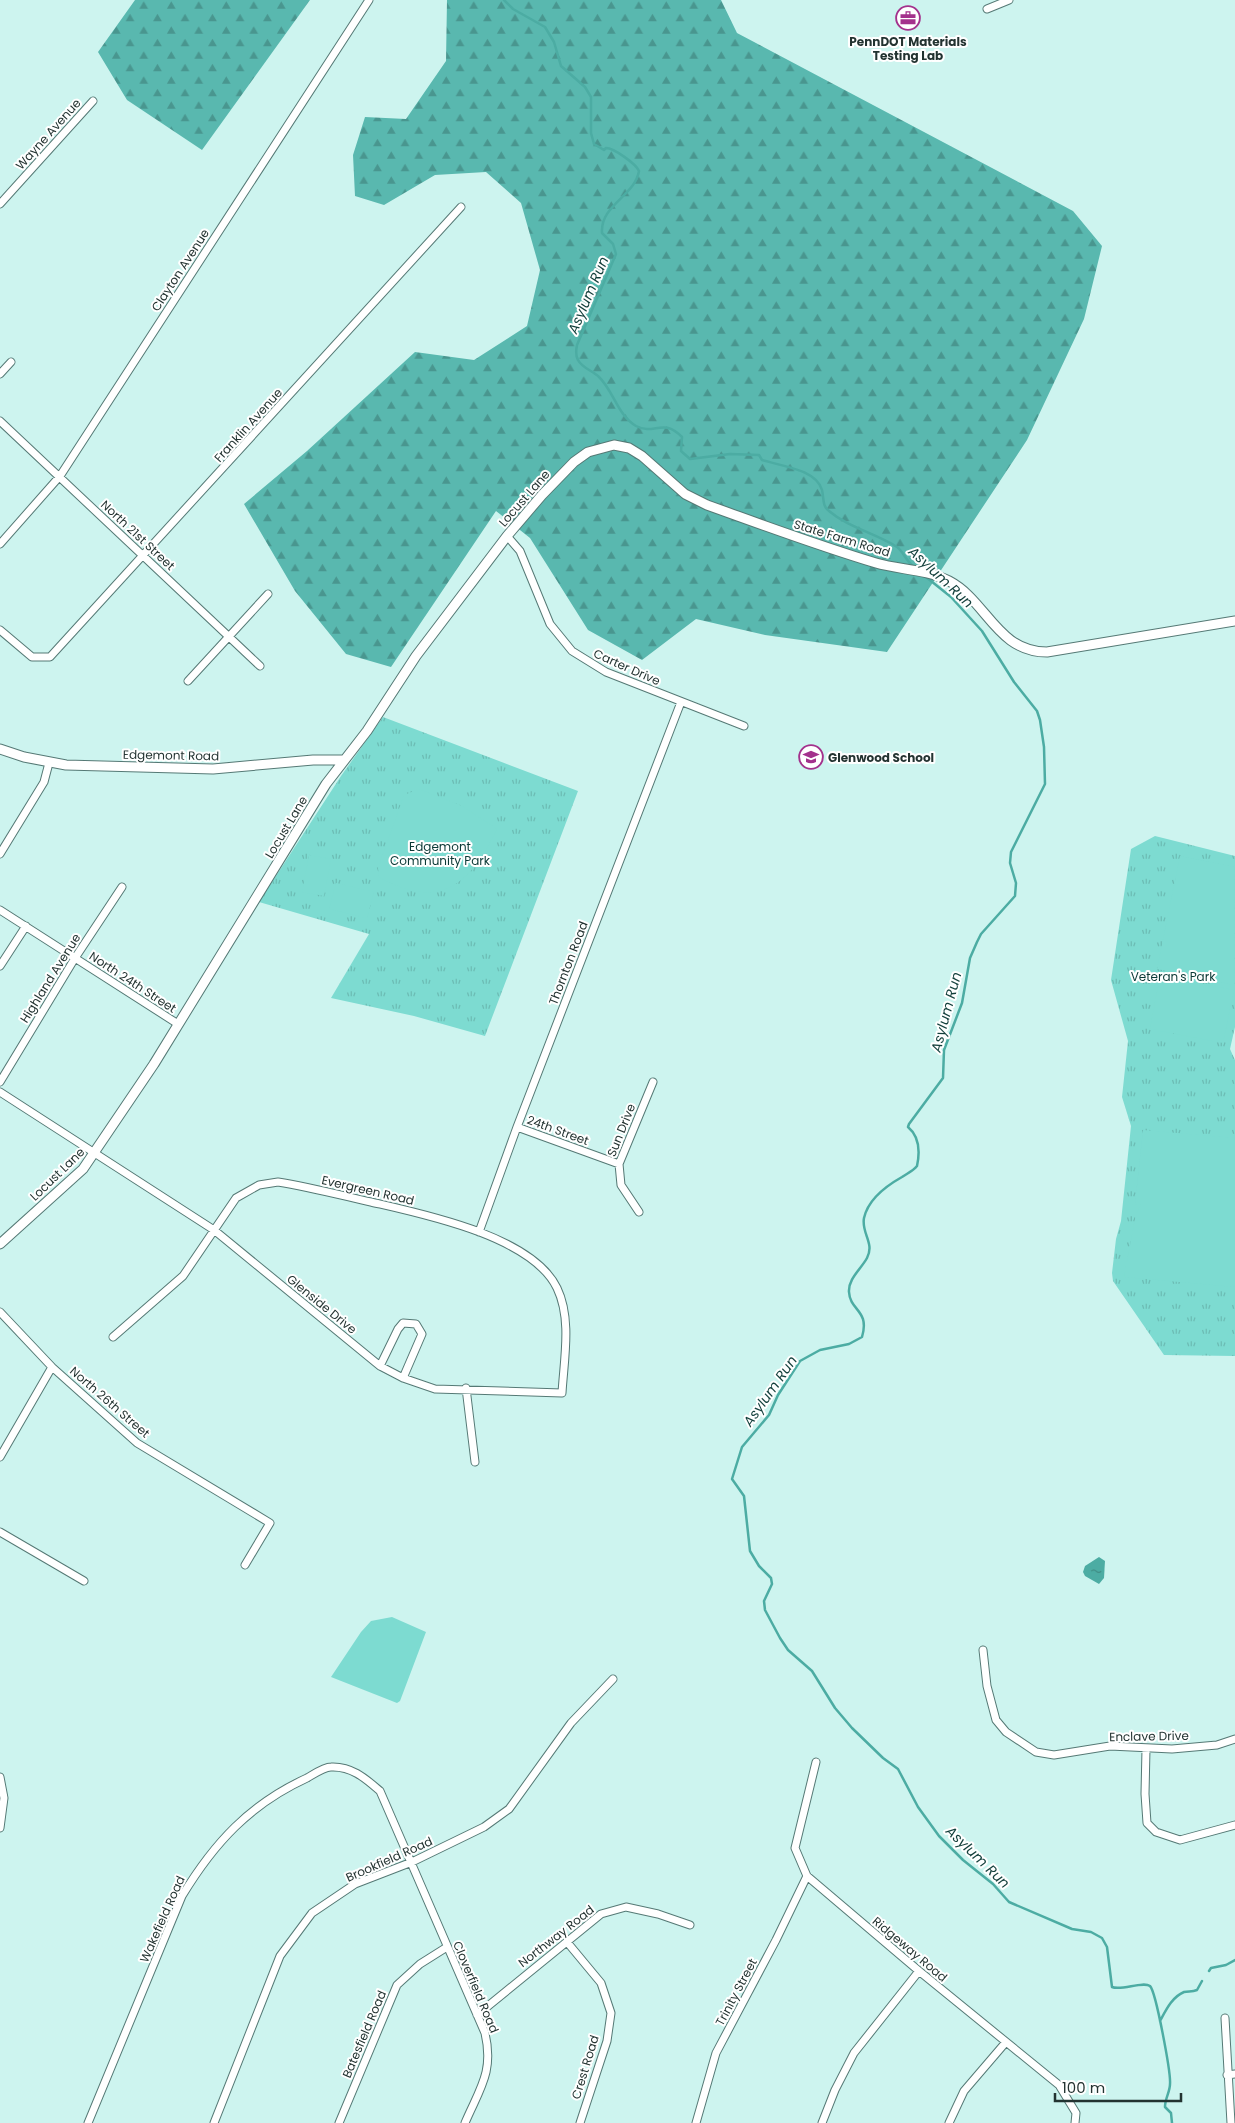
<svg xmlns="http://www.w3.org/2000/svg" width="1235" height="2123" viewBox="0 0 1235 2123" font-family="Poppins,sans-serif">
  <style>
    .grass { fill: url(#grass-tufts) }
    .forest { fill: url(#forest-firs) }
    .garden { fill: #7ddbd1 }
    .water { fill: url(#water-ripples) }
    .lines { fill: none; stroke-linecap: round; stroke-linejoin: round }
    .stream { stroke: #4caca3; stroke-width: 2.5 }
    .minor-casing { stroke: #557975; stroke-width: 9 }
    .tertiary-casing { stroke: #557975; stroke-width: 11 }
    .minor { stroke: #fff; stroke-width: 7 }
    .tertiary { stroke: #fff; stroke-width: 9 }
    .labels { text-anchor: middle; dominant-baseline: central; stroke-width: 4; stroke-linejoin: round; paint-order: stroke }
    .poi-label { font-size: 12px; font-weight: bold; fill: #233331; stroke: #fff }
    .street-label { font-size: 12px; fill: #233331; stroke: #fff }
    .park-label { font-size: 12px; fill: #0b3936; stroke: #fff }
    .water-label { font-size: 14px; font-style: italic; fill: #123f3b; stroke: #fff }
  </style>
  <defs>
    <pattern id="grass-tufts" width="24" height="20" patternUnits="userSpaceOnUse" patternTransform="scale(1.25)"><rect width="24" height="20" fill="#7ddbd1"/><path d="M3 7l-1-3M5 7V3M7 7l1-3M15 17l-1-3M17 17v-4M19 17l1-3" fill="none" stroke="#6cbcb4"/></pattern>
    <pattern id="forest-firs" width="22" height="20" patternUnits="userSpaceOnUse" patternTransform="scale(1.25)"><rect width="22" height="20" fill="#59b8af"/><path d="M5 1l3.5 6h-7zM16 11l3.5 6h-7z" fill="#49968f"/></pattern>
    <pattern id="water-ripples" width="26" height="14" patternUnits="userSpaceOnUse" patternTransform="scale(1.25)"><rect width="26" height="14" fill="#4caca3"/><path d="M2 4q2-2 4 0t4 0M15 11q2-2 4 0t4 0" fill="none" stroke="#3f8d85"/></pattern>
  </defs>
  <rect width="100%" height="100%" fill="#cdf4ef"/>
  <path class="grass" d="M383 717 578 791 485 1036 414 1016 331 998 369 934 259 902 341 776Z
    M1155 836 1235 856V1027L1230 1049 1235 1060V1356L1164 1355 1113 1281 1112 1273 1116 1239 1121 1221 1131 1126 1122 1097 1128 1041 1111 980 1131 849Z"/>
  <path class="forest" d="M135 0H310L202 150 127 100 98 52Z
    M447 0H721L737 33 1073 211 1102 246 1084 319 1027 440 887 652 765 635 696 619 642 660 588 630 530 538 496 511 391 667 346 654 295 591 244 504 307 451 415 352 474 360 527 326 540 270 521 203 486 172 435 175 384 205 355 196 353 155 365 117 406 119 446 61Z"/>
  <path class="garden" d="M419 789 462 806 497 829C470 885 440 911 379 877L378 868 404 795Z
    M309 855 331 859 324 896 302 892Z
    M1180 856 1235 867 1234 985 1157 969Z
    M336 883 374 892 367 918 329 909Z
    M1160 976 1234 990 1223 1043 1150 1029Z
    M1143 1130 1235 1138V1287L1124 1277 1136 1214 1141 1205 1135 1204Z
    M392 1617 426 1632 400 1701 397 1703 331 1677 361 1632 371 1621Z"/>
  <path class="water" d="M1099 1557 1105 1561 1104 1578 1099 1584 1085 1576 1083 1572 1085 1566Z"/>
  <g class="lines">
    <path class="stream" d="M504 0 513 9 545 27 554 42 561 66 585 87 591 97V133L594 144 604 150 606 148C614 148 636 164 639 171 635 196 600 205 602 233L613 244 616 254 577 345C576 350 575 355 578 360 582 368 593 371 599 377 613 390 618 416 636 426 655 436 662 417 682 437L681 451 690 459 730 454 759 455 762 460C780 466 816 469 822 490 824 498 822 506 829 511 849 528 875 533 897 547 903 551 906 561 914 567
      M926 577 951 597 982 631 1014 682 1037 711 1040 720 1044 747 1045 784 1011 852 1010 863 1016 883 1015 896 981 934 977 942 970 958 962 1003 944 1050 943 1078 909 1124 908 1127C920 1137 920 1152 917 1166 913 1171 908 1173 902 1177 886 1186 868 1200 864 1218 861 1233 875 1243 867 1258 861 1269 848 1279 849 1292 850 1311 870 1310 862 1337L849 1344 820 1350 800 1361 778 1395 769 1415 742 1447 732 1479 744 1496 750 1551 759 1566 771 1578 772 1584 764 1601 765 1610 780 1638 788 1650 812 1671 835 1708 852 1728 883 1758 898 1769 918 1807 939 1836 963 1860 993 1884 1009 1902 1072 1929 1091 1932 1102 1938 1107 1947 1112 1987C1121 1991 1143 1981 1150 1986 1156 1992 1171 2073 1170 2084 1170 2092 1165 2098 1165 2107L1171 2113 1172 2123
      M1209 1971 1211 1968 1226 1965 1235 1960
      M1160 2021C1166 2010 1172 1997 1184 1992 1189 1991 1192 1992 1197 1990L1202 1981"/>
    <g class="minor-casing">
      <path id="minor" d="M987 9 1009 0
        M0 204 93 101
        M0 374 11 362
        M0 421 260 666
        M507 536 520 551 550 624 572 651 606 672 744 726
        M0 544 60 476 369 0
        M0 630 32 657H50L461 207
        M188 681 268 594
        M0 854 44 782 49 763
        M0 910 178 1024
        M0 966 26 926
        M0 1082 75 958 122 887
        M0 1092 214 1230 380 1366 403 1378 435 1389 562 1393C564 1359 572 1319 557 1288 532 1236 423 1214 371 1202 340 1195 309 1187 278 1182L259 1185 236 1198 183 1276 113 1337
        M517 1127 619 1164
        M639 1212 621 1185 619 1164 653 1082
        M479 1232 517 1127 681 702
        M0 1312 52 1367 137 1443 270 1523 245 1565
        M380 1366 398 1329 403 1323 416 1324 422 1334 403 1378
        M466 1388 475 1462
        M0 1457 52 1367
        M0 1532 84 1581
        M983 1650 987 1686 996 1720 1006 1732 1036 1752 1054 1755 1110 1746 1172 1749 1217 1745 1235 1739
        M1146 1749 1145 1794 1147 1823 1156 1832 1180 1840 1235 1825
        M816 1762 795 1848 807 1876 919 1971 1059 2085 1076 2113 1075 2123
        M0 1777 4 1798 0 1828
        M567 1942 601 1983 611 2013 607 2041 580 2123
        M477 2015 601 1914 626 1907 658 1914 690 1925
        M1225 2018 1231 2123
        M1227 2075 1235 2074
        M88 2123 182 1896C214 1843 250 1804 307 1778 314 1774 324 1767 331 1767 352 1766 366 1779 380 1791L485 2033C494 2072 480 2088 465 2123
        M214 2123 280 1956 312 1913 355 1884 412 1862 484 1827 509 1809 571 1723 613 1679
        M339 2123 397 1985 420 1964 447 1947
        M696 2123 716 2053 776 1940 807 1876
        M822 2123 835 2090 854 2053 919 1971
        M949 2123 964 2091 1006 2042"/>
    </g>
    <g class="tertiary-casing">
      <path id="tertiary" d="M0 749 24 757 66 765 213 769 313 760H344
        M0 1244 83 1169 154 1064 326 784 367 731 416 656 507 536 542 495 574 462 588 452 614 445 629 448 642 456 685 494 707 505C763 525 819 546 876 563 900 570 926 569 949 581 987 601 997 652 1047 652L1235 621"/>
    </g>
    <use href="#minor" class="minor"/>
    <use href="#tertiary" class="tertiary"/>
  </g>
  <defs>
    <g id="office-ring" transform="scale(1.25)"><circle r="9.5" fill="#fff" stroke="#a3318c" stroke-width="1.5"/><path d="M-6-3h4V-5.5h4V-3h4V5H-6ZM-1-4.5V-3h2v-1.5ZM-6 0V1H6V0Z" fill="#a3318c"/></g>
    <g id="school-ring" transform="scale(1.25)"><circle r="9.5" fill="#fff" stroke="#a3318c" stroke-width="1.5"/><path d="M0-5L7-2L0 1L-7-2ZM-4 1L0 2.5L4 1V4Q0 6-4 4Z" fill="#a3318c"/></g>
  </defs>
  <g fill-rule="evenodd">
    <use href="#office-ring" x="908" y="18"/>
    <use href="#school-ring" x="811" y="757"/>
  </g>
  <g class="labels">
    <g class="poi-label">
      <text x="908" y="41">PennDOT Materials<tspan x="908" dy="14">Testing Lab</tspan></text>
      <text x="828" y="757" text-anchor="start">Glenwood School</text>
    </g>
    <g class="street-label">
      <text transform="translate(48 134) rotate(-48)">Wayne Avenue</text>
      <text transform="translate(180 270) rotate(-57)">Clayton Avenue</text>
      <text transform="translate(248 425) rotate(-48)">Franklin Avenue</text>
      <text transform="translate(524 498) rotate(-49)">Locust Lane</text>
      <text transform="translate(138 535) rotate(43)">North 21st Street</text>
      <text transform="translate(842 538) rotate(17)">State Farm Road</text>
      <text transform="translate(627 667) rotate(24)">Carter Drive</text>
      <text transform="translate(171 755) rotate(1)">Edgemont Road</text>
      <text transform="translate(286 827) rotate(-59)">Locust Lane</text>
      <text transform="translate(568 963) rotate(-69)">Thornton Road</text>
      <text transform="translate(50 978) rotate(-58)">Highland Avenue</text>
      <text transform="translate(133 982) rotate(33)">North 24th Street</text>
      <text transform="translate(558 1130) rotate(20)">24th Street</text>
      <text transform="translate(621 1130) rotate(-68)">Sun Drive</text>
      <text transform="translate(57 1174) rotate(-44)">Locust Lane</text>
      <text transform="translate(368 1190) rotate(13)">Evergreen Road</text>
      <text transform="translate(322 1304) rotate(39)">Glenside Drive</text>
      <text transform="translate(110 1402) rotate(41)">North 26th Street</text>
      <text transform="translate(1149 1736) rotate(-1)">Enclave Drive</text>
      <text transform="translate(389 1859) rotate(-24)">Brookfield Road</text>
      <text transform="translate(162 1919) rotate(-66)">Wakefield Road</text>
      <text transform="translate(556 1936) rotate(-38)">Northway Road</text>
      <text transform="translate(910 1949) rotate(40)">Ridgeway Road</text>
      <text transform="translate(476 1987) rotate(67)">Cloverfield Road</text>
      <text transform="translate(736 1992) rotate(-62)">Trinity Street</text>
      <text transform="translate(364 2034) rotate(-67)">Batesfield Road</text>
      <text transform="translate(585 2067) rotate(-73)">Crest Road</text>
    </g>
    <g class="park-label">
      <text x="440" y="846">Edgemont<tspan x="440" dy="14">Community Park</tspan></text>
      <text x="1173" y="976">Veteran's Park</text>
    </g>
    <g class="water-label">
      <text transform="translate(588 295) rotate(-67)">Asylum Run</text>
      <text transform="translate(941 577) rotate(43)">Asylum Run</text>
      <text transform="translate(946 1012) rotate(-75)">Asylum Run</text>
      <text transform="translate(770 1391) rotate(-55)">Asylum Run</text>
      <text transform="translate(978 1857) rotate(44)">Asylum Run</text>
    </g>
  </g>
  <path d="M1055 2093v8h126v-8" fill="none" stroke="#233331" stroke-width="2.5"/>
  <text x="1062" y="2093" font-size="15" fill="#233331" stroke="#ffffff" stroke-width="4" paint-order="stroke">100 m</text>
</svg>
